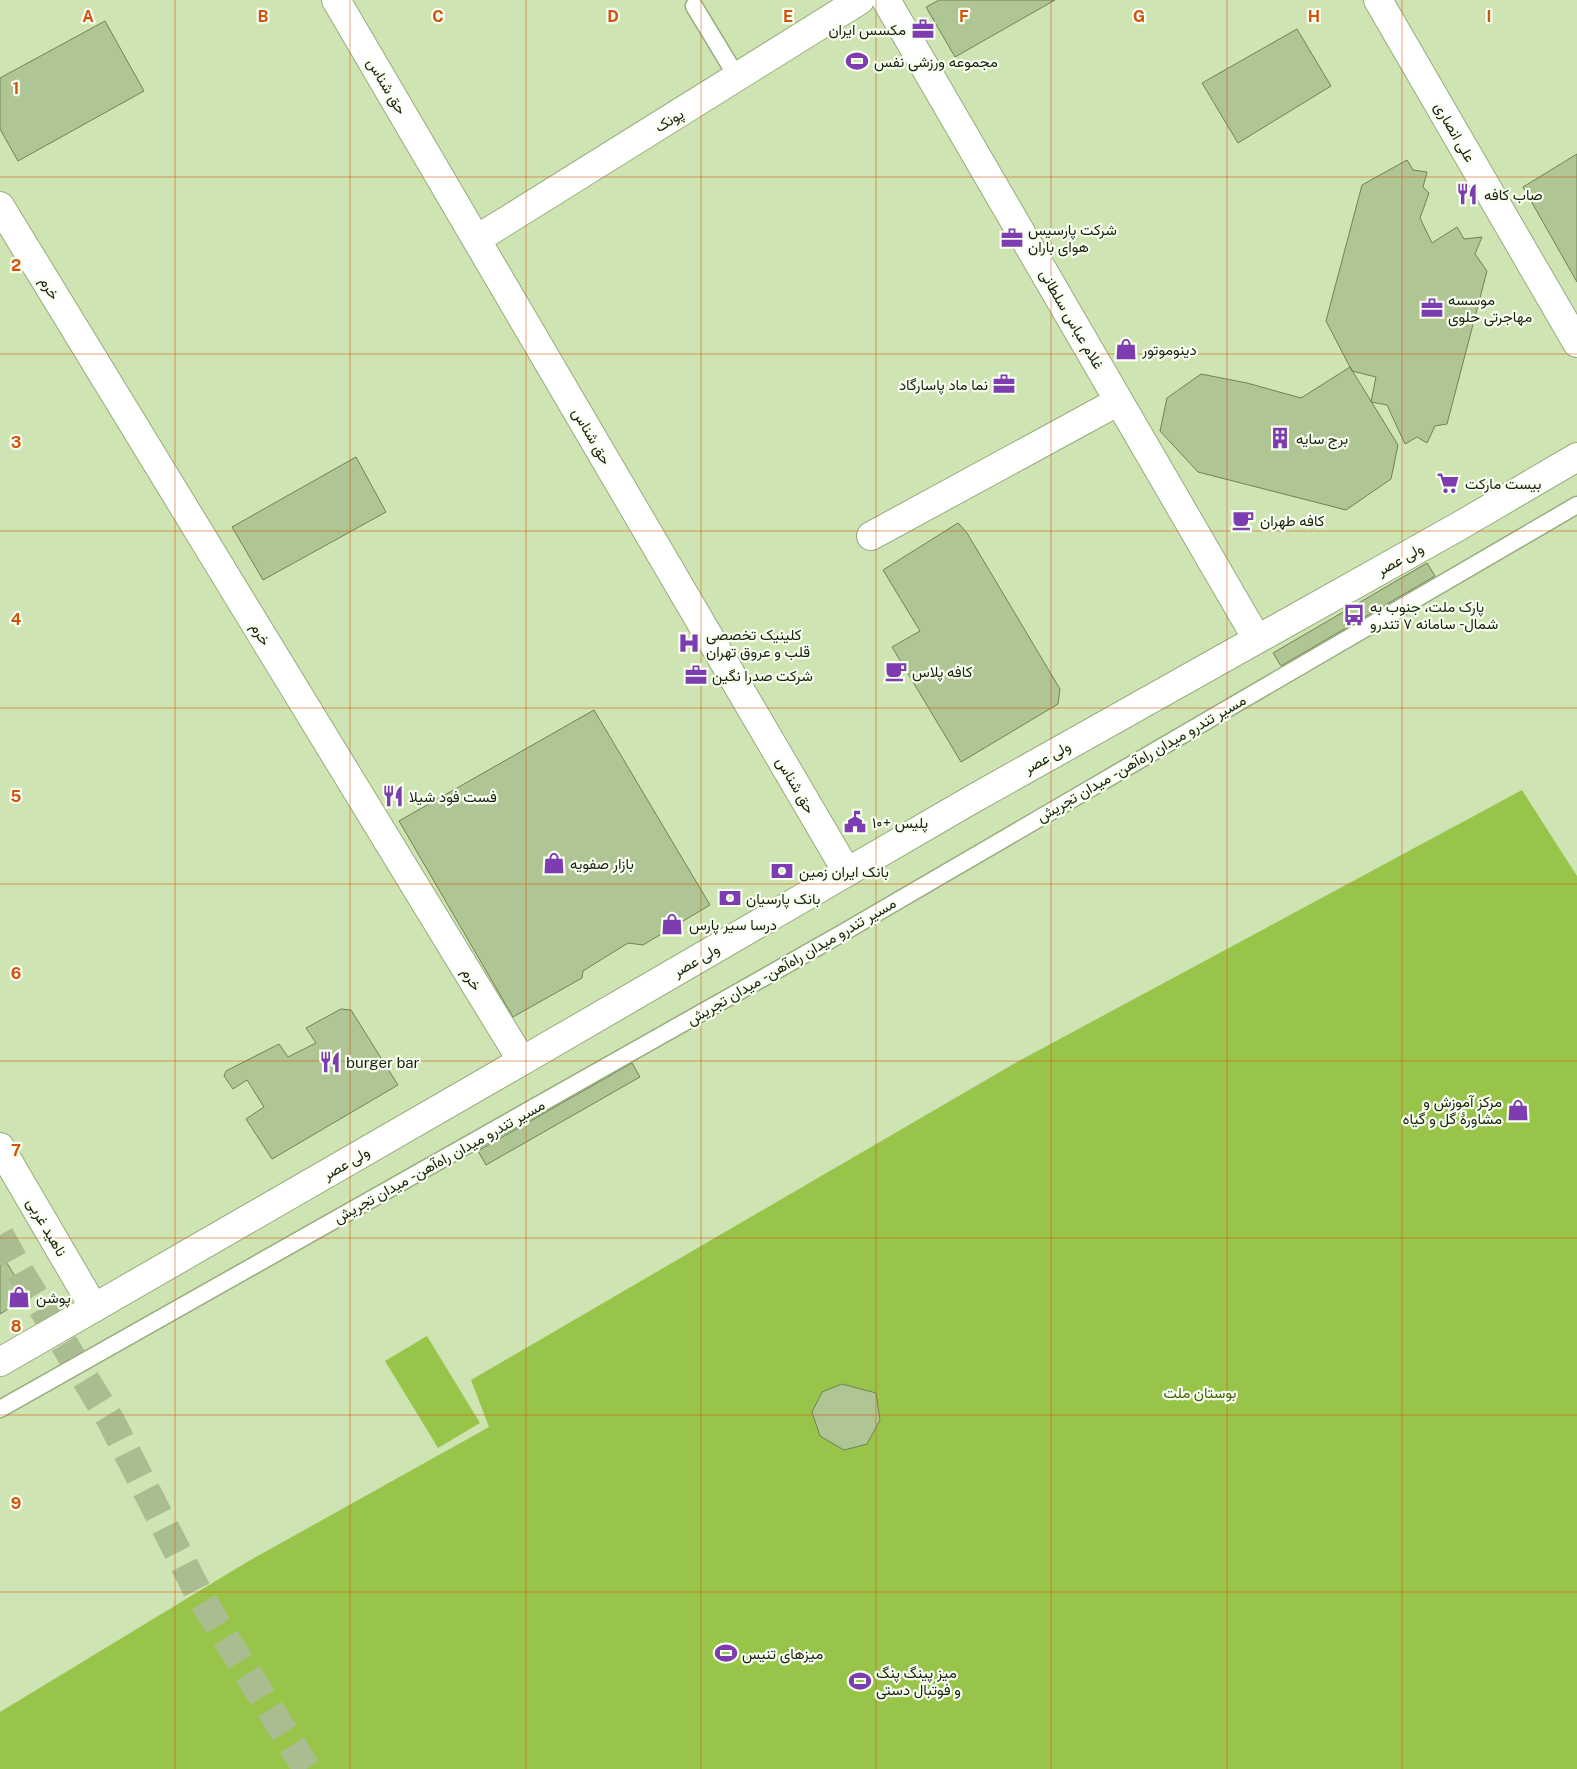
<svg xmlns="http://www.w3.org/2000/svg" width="1577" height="1769" viewBox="0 0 1577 1769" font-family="'Public Sans',Vazirmatn,sans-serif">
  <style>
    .green { fill: #98c549 }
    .building { fill: #b0c594; stroke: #6f8355 }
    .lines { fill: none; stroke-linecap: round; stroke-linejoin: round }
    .trunk-tunnel { stroke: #aabd91; stroke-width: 28; stroke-dasharray: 28 14; stroke-linecap: butt }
    .service-casing { stroke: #98ac7d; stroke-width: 19 }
    .minor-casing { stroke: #98ac7d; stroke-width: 30 }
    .secondary-casing { stroke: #98ac7d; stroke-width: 30 }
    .primary-casing { stroke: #98ac7d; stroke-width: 30 }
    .service { stroke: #fff; stroke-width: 16 }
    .minor { stroke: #fff; stroke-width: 28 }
    .secondary { stroke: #fff; stroke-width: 28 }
    .primary { stroke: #fff; stroke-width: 28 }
    .grid { fill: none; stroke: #d3530c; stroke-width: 1; stroke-opacity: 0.55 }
    .labels { text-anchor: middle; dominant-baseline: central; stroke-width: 4.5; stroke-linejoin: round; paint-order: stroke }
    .poi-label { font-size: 15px; fill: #19210e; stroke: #f8fff0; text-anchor: start }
    .street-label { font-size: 15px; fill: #19210e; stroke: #f8fff0 }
    .park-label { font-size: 15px; fill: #456105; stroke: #f8fff0 }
    .grid-label { font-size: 16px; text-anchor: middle; font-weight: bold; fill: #d3530c; stroke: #f8fff0; stroke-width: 4.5; stroke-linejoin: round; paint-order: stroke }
  </style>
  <rect width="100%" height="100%" fill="#cee4b2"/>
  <path class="green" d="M1522 790 1577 876V1769H0V1712L247 1562 489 1427 471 1380 1017 1062Z
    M427 1336 480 1423 438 1448 385 1361Z"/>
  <path class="building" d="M939 0H1055L955 57 926 7Z
    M105 21 144 91 18 161 0 129V78Z
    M1297 29 1331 86 1238 143 1202 83Z
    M1577 154V282L1523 187Z
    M1407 160 1413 170 1427 172 1423 187 1429 193 1420 218 1432 243 1457 227 1464 239 1482 237 1475 254 1487 271 1447 424 1435 426 1427 443 1417 437 1405 444 1387 405 1371 402 1376 377 1352 371 1326 321 1362 185Z
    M1350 367 1398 445 1391 479 1346 510 1198 472 1160 431 1167 398 1201 374 1247 383 1301 398Z
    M356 457 386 512 263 580 232 527Z
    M958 523 967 533 1060 689 1058 704 961 762 892 647 920 631 883 570Z
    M1427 563 1435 576 1281 666 1273 653Z
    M594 710 710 905 643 945 628 943 583 971 582 978 513 1017 399 821Z
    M341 1009 351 1010 398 1085 272 1159 246 1119 264 1107 247 1080 233 1089 224 1076 226 1071 279 1044 288 1057 316 1043 306 1028Z
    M632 1063 640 1077 486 1165 478 1151Z
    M0 1252 28 1297 0 1314Z
    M842 1384 876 1393 880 1420 867 1444 844 1450 820 1436 812 1412 822 1392Z"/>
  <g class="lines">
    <path class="trunk-tunnel" d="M0 1235 22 1275 111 1421 201 1598 307 1769"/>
    <g class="service-casing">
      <path id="service" d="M694 6 737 77
        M0 1409 839 935 1577 505"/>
    </g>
    <g class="minor-casing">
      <path id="minor" d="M336 0 847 872
        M886 0 1257 639
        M1378 0 1577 343
        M0 206 522 1061
        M477 239 860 0
        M871 536 1119 401"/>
    </g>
    <g class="secondary-casing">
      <path id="secondary" d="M0 1147 94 1308"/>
    </g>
    <g class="primary-casing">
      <path id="primary" d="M0 1362 522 1061 971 800 1461 525 1577 457"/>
    </g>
    <use href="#service" class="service"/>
    <use href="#minor" class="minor"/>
    <use href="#secondary" class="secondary"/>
    <use href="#primary" class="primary"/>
  </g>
  <path class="grid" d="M175 0V1769M350 0V1769M526 0V1769M701 0V1769M876 0V1769M1051 0V1769M1227 0V1769M1402 0V1769M0 177H1577M0 354H1577M0 531H1577M0 708H1577M0 884H1577M0 1061H1577M0 1238H1577M0 1415H1577M0 1592H1577"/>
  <defs>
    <g id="office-bare" transform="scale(1.725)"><path d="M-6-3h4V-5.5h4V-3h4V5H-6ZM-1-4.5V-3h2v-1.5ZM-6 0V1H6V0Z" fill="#7e3cb1" stroke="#f8fff0" stroke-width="2.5" paint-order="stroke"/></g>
    <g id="stadium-bare" transform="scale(1.725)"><path d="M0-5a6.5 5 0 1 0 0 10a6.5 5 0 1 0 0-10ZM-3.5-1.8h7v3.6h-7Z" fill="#7e3cb1" stroke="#f8fff0" stroke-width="2.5" paint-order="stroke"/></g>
    <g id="restaurant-bare" transform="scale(1.725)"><path d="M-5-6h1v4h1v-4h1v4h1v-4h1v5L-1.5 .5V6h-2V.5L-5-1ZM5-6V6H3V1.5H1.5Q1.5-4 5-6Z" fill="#7e3cb1" stroke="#f8fff0" stroke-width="2.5" paint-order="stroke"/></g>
    <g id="shop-bare" transform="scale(1.725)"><path d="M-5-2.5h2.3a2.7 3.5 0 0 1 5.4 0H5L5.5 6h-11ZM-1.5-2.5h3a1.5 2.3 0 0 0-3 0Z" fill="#7e3cb1" stroke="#f8fff0" stroke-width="2.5" paint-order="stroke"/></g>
    <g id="building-bare" transform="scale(1.725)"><path d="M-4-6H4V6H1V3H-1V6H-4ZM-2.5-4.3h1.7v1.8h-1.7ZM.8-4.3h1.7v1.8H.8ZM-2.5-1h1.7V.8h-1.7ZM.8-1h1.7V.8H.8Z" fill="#7e3cb1" stroke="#f8fff0" stroke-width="2.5" paint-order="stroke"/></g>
    <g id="supermarket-bare" transform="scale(1.725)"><path d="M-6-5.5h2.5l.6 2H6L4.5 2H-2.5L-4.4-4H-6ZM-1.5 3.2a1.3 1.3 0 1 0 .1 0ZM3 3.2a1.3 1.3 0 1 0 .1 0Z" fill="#7e3cb1" stroke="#f8fff0" stroke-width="2.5" paint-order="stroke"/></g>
    <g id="cafe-bare" transform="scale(1.725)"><path d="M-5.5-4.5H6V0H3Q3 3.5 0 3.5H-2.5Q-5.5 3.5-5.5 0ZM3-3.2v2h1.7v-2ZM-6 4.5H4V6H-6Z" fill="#7e3cb1" stroke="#f8fff0" stroke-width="2.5" paint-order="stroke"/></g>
    <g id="bus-bare" transform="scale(1.725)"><path d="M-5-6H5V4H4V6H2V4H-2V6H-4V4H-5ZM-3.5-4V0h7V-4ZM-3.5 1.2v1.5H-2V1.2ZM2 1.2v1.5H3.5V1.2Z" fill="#7e3cb1" stroke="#f8fff0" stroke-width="2.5" paint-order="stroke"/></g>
    <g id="hospital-bare" transform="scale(1.725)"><path d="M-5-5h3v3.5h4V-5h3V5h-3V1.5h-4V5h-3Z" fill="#7e3cb1" stroke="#f8fff0" stroke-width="2.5" paint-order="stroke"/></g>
    <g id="civic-bare" transform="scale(1.725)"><path d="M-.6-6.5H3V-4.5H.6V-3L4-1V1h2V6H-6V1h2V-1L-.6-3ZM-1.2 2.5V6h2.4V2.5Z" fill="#7e3cb1" stroke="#f8fff0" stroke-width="2.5" paint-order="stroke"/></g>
    <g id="bank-bare" transform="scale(1.725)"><path d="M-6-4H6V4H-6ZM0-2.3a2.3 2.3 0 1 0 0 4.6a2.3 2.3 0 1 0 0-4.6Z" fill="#7e3cb1" stroke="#f8fff0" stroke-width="2.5" paint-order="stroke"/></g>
  </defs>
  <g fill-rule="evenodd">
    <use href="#office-bare" x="923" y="29"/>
    <use href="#stadium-bare" x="857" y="61"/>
    <use href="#restaurant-bare" x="1467" y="194"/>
    <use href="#office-bare" x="1012" y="238"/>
    <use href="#office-bare" x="1432" y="308"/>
    <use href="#shop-bare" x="1126" y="349"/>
    <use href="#office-bare" x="1004" y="384"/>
    <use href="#building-bare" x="1280" y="438"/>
    <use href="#supermarket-bare" x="1448" y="483"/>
    <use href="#cafe-bare" x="1243" y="520"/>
    <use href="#bus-bare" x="1354" y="615"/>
    <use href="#hospital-bare" x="689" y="643"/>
    <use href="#cafe-bare" x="896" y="671"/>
    <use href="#office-bare" x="696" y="675"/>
    <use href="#restaurant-bare" x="393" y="796"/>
    <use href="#civic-bare" x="855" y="822"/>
    <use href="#shop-bare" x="554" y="863"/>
    <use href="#bank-bare" x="782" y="871"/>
    <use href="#bank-bare" x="730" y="898"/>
    <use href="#shop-bare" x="672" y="924"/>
    <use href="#restaurant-bare" x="330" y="1062"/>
    <use href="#shop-bare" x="1518" y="1110"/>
    <use href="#shop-bare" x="19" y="1297"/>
    <use href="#stadium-bare" x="726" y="1653"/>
    <use href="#stadium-bare" x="860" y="1681"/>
  </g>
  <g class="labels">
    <g class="poi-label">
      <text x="906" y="29" text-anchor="end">مکسس ایران</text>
      <text x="874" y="61">مجموعه ورزشی نفس</text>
      <text x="1484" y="194">صاب کافه</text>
      <text x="1028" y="229">شرکت پارسیس<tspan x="1028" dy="17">هوای باران</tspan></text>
      <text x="1448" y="299">موسسه<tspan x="1448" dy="17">مهاجرتی حلوی</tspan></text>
      <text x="1142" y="349">دینوموتور</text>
      <text x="988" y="384" text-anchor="end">نما ماد پاسارگاد</text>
      <text x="1296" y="438">برج سایه</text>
      <text x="1465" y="483">بیست مارکت</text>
      <text x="1260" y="520">کافه طهران</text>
      <text x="1370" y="606">پارک ملت، جنوب به<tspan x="1370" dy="17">شمال - سامانه ۷ تندرو</tspan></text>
      <text x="706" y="634">کلینیک تخصصی<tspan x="706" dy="17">قلب و عروق تهران</tspan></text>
      <text x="912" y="671">کافه پلاس</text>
      <text x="712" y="675">شرکت صدرا نگین</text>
      <text x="409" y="796">فست فود شیلا</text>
      <text x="872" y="822">پلیس +۱۰</text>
      <text x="570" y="863">بازار صفویه</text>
      <text x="799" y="871">بانک ایران زمین</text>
      <text x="746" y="898">بانک پارسیان</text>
      <text x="689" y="924">درسا سیر پارس</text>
      <text x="346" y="1062">burger bar</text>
      <text x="1502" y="1101" text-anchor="end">مرکز آموزش و<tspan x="1502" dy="17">مشاورهٔ گل و گیاه</tspan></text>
      <text x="36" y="1297">پوشن</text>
      <text x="742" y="1653">میزهای تنیس</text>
      <text x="876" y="1672">میز پینگ پنگ<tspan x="876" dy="17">و فوتبال دستی</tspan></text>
    </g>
    <g class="street-label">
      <text transform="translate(387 86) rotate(59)">حق شناس</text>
      <text transform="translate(669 120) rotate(-32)">پونک</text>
      <text transform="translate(1455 132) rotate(60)">علی انصاری</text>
      <text transform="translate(50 288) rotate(59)">خرم</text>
      <text transform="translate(1072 319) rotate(60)">غلام عباس سلطانی</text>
      <text transform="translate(592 436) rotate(60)">حق شناس</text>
      <text transform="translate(1400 559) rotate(-29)">ولی عصر</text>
      <text transform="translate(261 634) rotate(59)">خرم</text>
      <text transform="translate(1047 757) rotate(-29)">ولی عصر</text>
      <text transform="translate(1141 758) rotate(-30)">مسیر تندرو میدان راه‌آهن - میدان تجریش</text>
      <text transform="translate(796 785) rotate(60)">حق شناس</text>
      <text transform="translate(696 960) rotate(-30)">ولی عصر</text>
      <text transform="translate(791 961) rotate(-30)">مسیر تندرو میدان راه‌آهن - میدان تجریش</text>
      <text transform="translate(472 979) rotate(59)">خرم</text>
      <text transform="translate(439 1161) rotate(-29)">مسیر تندرو میدان راه‌آهن - میدان تجریش</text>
      <text transform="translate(346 1163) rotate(-30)">ولی عصر</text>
      <text transform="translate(47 1227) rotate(60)">ناهید غربی</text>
    </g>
    <g class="park-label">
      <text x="1200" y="1392">بوستان ملت</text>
    </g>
  </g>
  <g class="grid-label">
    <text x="88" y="22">A</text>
    <text x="263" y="22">B</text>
    <text x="438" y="22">C</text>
    <text x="613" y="22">D</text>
    <text x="788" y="22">E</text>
    <text x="964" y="22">F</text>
    <text x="1139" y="22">G</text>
    <text x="1314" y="22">H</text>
    <text x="1489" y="22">I</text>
    <text x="16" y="94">1</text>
    <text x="16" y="271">2</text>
    <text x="16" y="448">3</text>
    <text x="16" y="625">4</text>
    <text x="16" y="802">5</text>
    <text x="16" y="979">6</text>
    <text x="16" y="1156">7</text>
    <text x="16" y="1332">8</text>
    <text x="16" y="1509">9</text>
  </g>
</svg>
